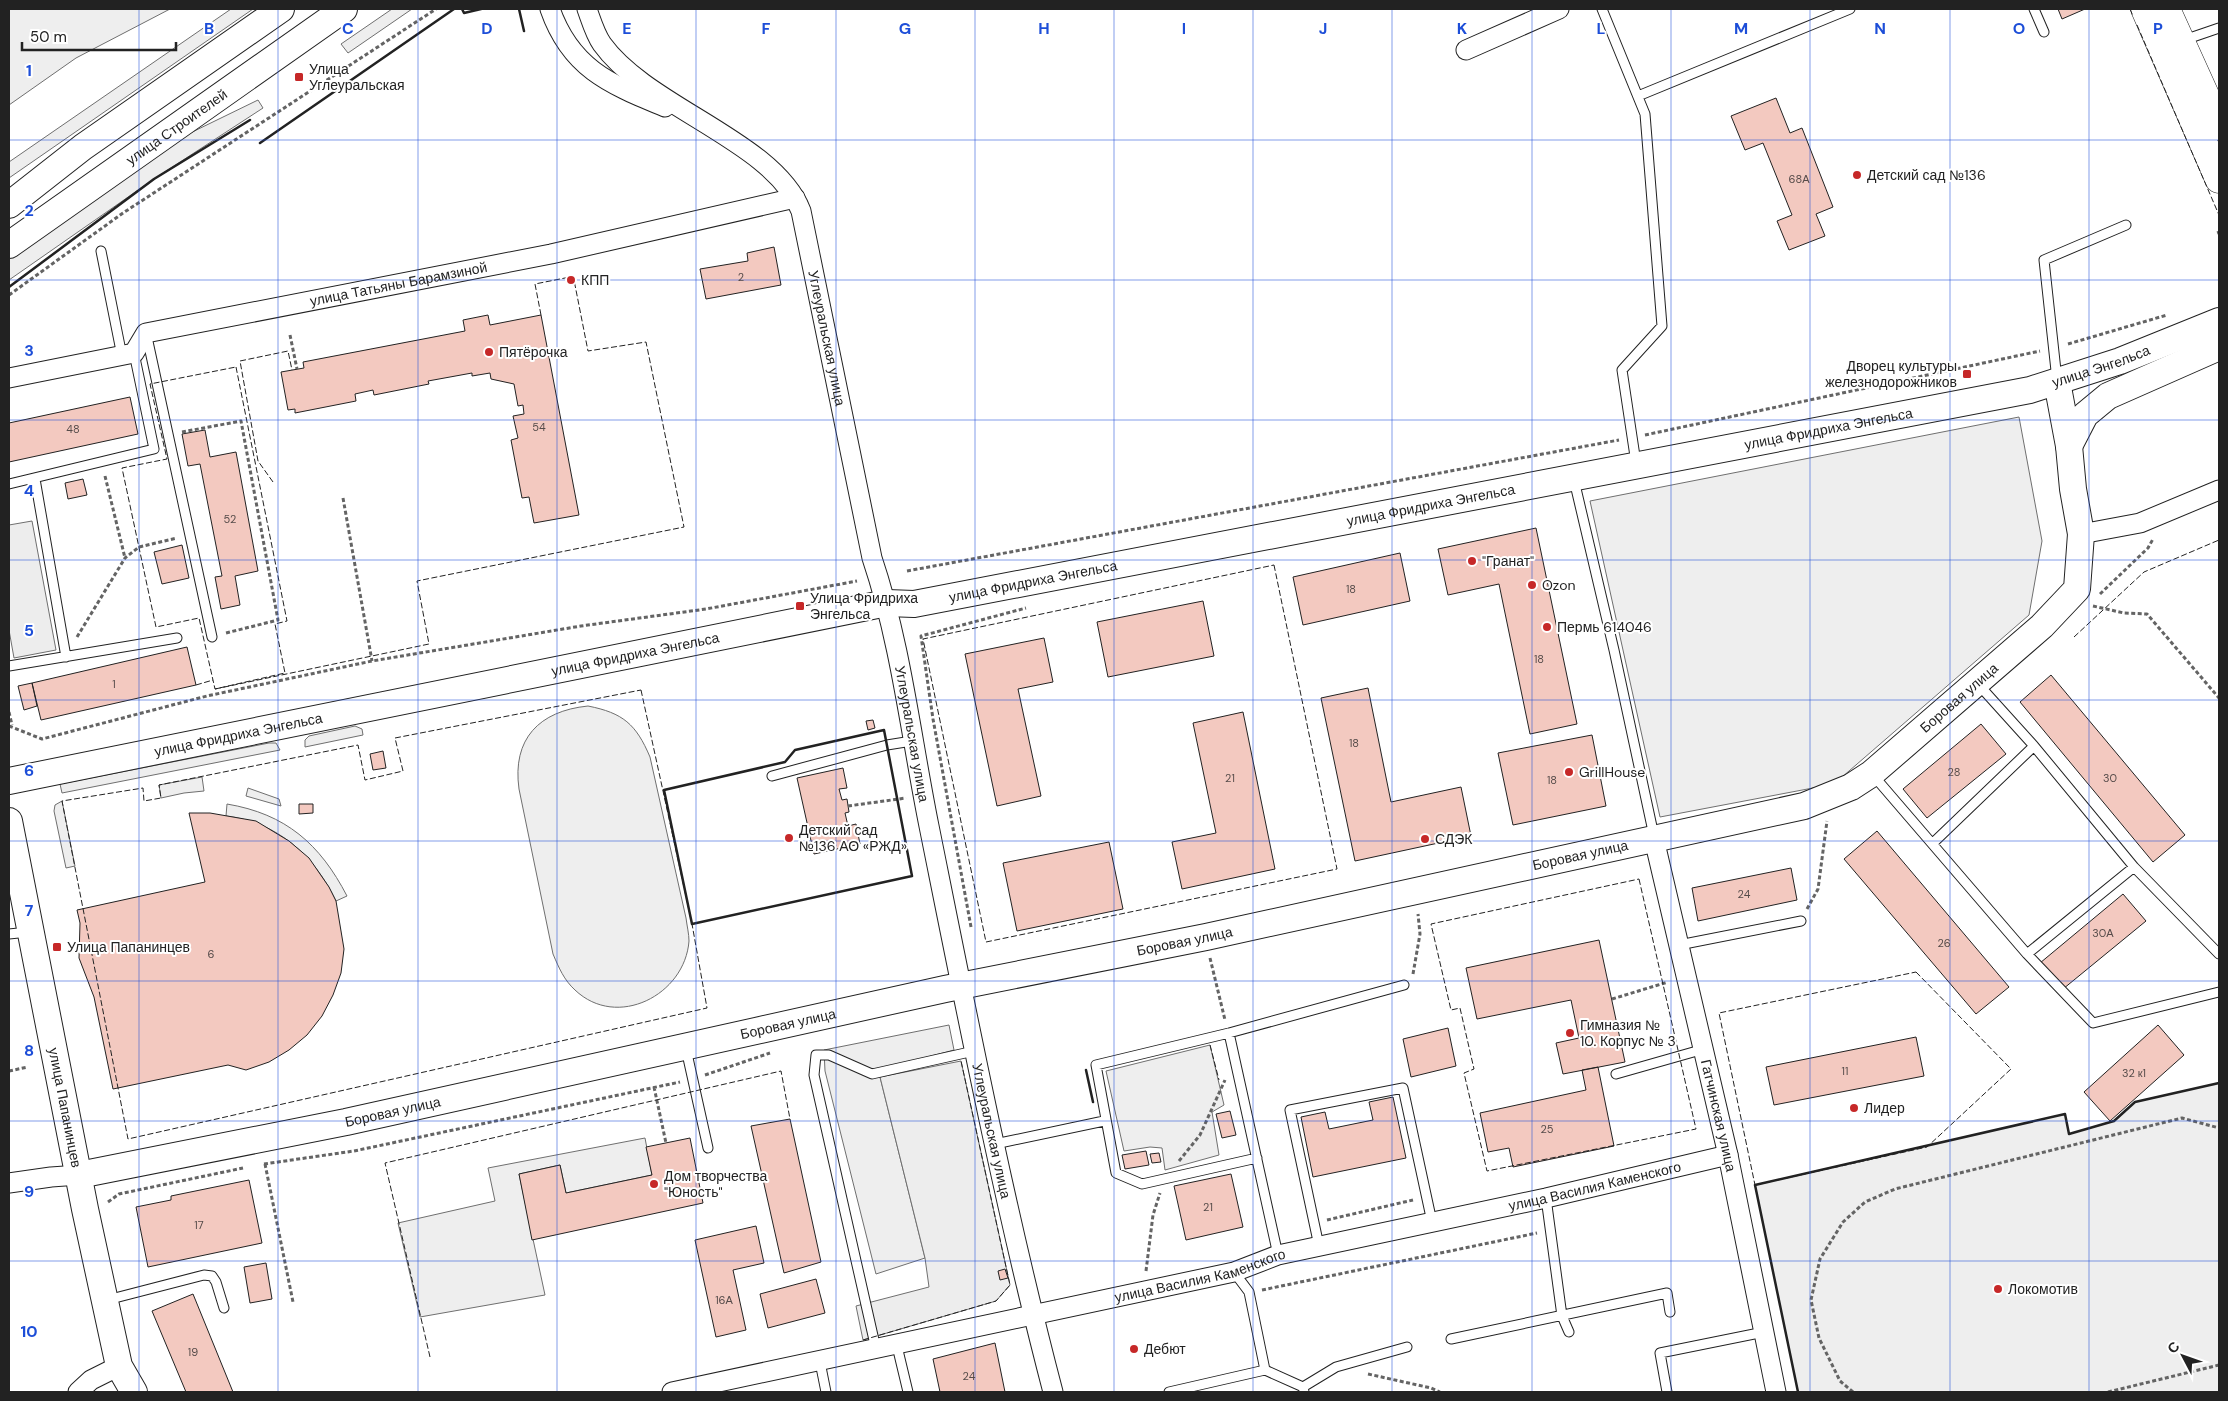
<svg xmlns="http://www.w3.org/2000/svg" width="2228" height="1401" viewBox="0 0 2228 1401" font-family="'DM Sans',sans-serif">
  <style>
    .green { fill: #eee; stroke: #6f6f6f }
    .parking { fill: #ededed; stroke: #6f6f6f }
    .building { fill: #f3c9c0; stroke: #222 }
    .lines { fill: none; stroke-linecap: round; stroke-linejoin: round }
    .lane-casing { stroke: #222; stroke-width: 11 }
    .street-casing { stroke: #222; stroke-width: 21 }
    .secondary-casing { stroke: #222; stroke-width: 28 }
    .primary-casing { stroke: #222; stroke-width: 29 }
    .path { stroke: #646464; stroke-width: 3; stroke-dasharray: 4 2.5; stroke-linecap: butt }
    .lane { stroke: #fff; stroke-width: 9 }
    .street { stroke: #fff; stroke-width: 19 }
    .secondary { stroke: #fff; stroke-width: 26 }
    .primary { stroke: #fff; stroke-width: 28 }
    .fence { stroke: #222; stroke-width: 1; stroke-dasharray: 6 2.5; stroke-linecap: butt }
    .wall { stroke: #222; stroke-width: 2.5 }
    .grid { fill: none; stroke: #1d4ed8; stroke-width: 1; stroke-opacity: 0.55 }
    .poi-dot { fill: #c62828; stroke: #fff; stroke-width: 2 }
    .labels { text-anchor: middle; dominant-baseline: central; stroke-width: 4; stroke-linejoin: round; paint-order: stroke }
    .number-label { font-size: 11px; fill: #564c4a }
    .poi-label { font-size: 14px; fill: #222; stroke: #fff; text-anchor: start }
    .street-label { font-size: 14px; fill: #222; stroke: #fff }
    .grid-label { font-size: 16px; text-anchor: middle; font-weight: bold; fill: #1d4ed8; stroke: #fff; stroke-width: 4; stroke-linejoin: round; paint-order: stroke }
  </style>
  <rect width="100%" height="100%" fill="#fff"/>
  <path class="green" d="M9 9H170L76 58 9 105Z
    M231 9H253L9 178V162Z
    M392 9H412L348 53 341 44Z
    M258 100 263 108 154 179 9 280V256L182 137Z
    M2019 417 2042 541 2029 615 1834 784 1660 817 1590 501Z
    M588 706C623 713 636 724 650 757L686 918C687 926 689 934 689 941 685 995 617 1030 575 990 564 980 559 968 553 954L519 789C512 739 539 711 588 706Z
    M355 726 362 729 363 735 305 747V740L309 736Z
    M269 743H276L280 750 62 793 60 784Z
    M202 777 204 791 184 793 161 798 159 785Z
    M248 788 279 799 281 806 246 796Z
    M62 801 75 866 66 868 54 811 55 805Z
    M227 804C286 814 320 844 347 896L336 901C314 855 277 822 226 816Z
    M949 1025 954 1050 882 1069 880 1077 925 1258 876 1274 825 1071 824 1050Z
    M1210 1045 1224 1105 1212 1112 1219 1155 1165 1170 1162 1148 1150 1147 1124 1151 1106 1071Z
    M2219 1083V1392H1798L1755 1185 2065 1114 2069 1134 2114 1121 2135 1102Z
    M645 1138 652 1175 566 1193 560 1165 519 1174 545 1295 420 1317 398 1223 495 1201 488 1168Z"/>
  <path class="parking" d="M32 521 56 650 14 658 9 630V525Z
    M961 1061 1010 1285 996 1301 863 1340 856 1306 929 1287 925 1258 880 1077Z"/>
  <path class="building" d="M2058 9H2085L2062 19Z
    M1776 98 1790 133 1802 128 1833 207 1816 214 1825 236 1789 250 1777 221 1792 215 1763 143 1745 150 1731 116Z
    M774 247 781 285 706 299 700 269 748 261 747 253Z
    M567 277H573L574 283 568 284Z
    M488 315 490 325 541 315 579 515 534 523 529 497 522 498 511 440 518 438 513 416 524 414 523 405 518 406 514 384 491 379 490 373 472 376V373L428 381 429 384 374 395 373 390 355 394 356 401 295 413V409L288 410 281 372 304 368 303 362 465 331 463 320Z
    M130 397 138 434 9 462V423Z
    M205 430 210 457 236 452 258 571 235 576 240 605 221 609 215 577 222 576 200 464 188 466 182 434Z
    M83 479 87 495 68 499 65 483Z
    M1536 528 1577 724 1530 734 1499 584 1448 595 1438 549Z
    M182 545 189 578 162 584 154 552Z
    M1400 553 1410 601 1303 625 1293 577Z
    M1203 601 1214 656 1108 677 1097 622Z
    M1044 638 1053 682 1018 689 1041 796 997 806 965 654Z
    M187 647 196 685 41 720 32 683Z
    M2051 675 2185 835 2153 862 2020 702Z
    M32 683 37 706 24 710 18 686Z
    M1368 688 1391 802 1461 787 1471 836 1355 861 1321 698Z
    M1243 712 1275 869 1182 889 1172 842 1216 833 1193 723Z
    M873 720 875 728 868 730 866 721Z
    M1981 724 2006 754 1927 818 1903 789Z
    M1592 735 1606 806 1513 825 1498 753Z
    M383 751 386 768 373 770 370 754Z
    M843 768 847 788 839 789 842 800 847 799 849 812 845 813 848 826 856 824 860 844 814 854 797 778Z
    M299 804H313V813L299 814Z
    M189 813H210L256 821 289 841 309 858 329 887 336 901 344 949 341 973 333 995 322 1016 307 1035 289 1050 269 1062 246 1070 228 1065 113 1089 94 997 79 958 80 923 77 910 205 882Z
    M1877 831 2009 987 1976 1014 1844 859Z
    M1109 842 1123 909 1017 931 1003 863Z
    M1791 868 1797 900 1698 921 1692 888Z
    M2123 894 2146 921 2063 989 2040 963Z
    M1599 940 1625 1062 1563 1074 1556 1043 1579 1038 1571 1000 1477 1019 1466 968Z
    M2158 1025 2184 1055 2110 1121 2084 1092Z
    M1448 1028 1456 1066 1411 1077 1403 1039Z
    M1916 1037 1924 1076 1774 1105 1766 1067Z
    M1598 1067 1614 1146 1513 1167 1509 1148 1488 1152 1480 1113 1586 1090 1582 1070Z
    M1393 1097 1406 1158 1313 1177 1301 1117 1325 1112 1329 1129 1373 1120 1369 1102Z
    M1230 1111 1236 1135 1222 1138 1216 1114Z
    M790 1119 821 1262 784 1273 751 1126Z
    M690 1138 703 1203 532 1240 519 1174 560 1165 566 1193 652 1175 646 1147Z
    M1146 1151 1149 1165 1125 1169 1122 1155Z
    M1159 1153 1161 1162 1152 1163 1150 1154Z
    M1231 1174 1243 1227 1186 1240 1174 1186Z
    M249 1180 262 1243 148 1267 136 1207 171 1200V1196Z
    M756 1226 764 1263 733 1270 746 1330 716 1337 695 1240Z
    M266 1263 272 1299 250 1303 244 1267Z
    M1005 1269 1008 1278 1000 1280 998 1271Z
    M816 1279 825 1313 768 1328 760 1294Z
    M193 1294 233 1392H186L152 1311Z
    M995 1343 1005 1392H940L933 1359Z"/>
  <g class="lines">
    <g class="lane-casing">
      <path id="lane" d="M1602 9 1645 114 1662 326 1622 370 1636 463
        M2034 9 2044 32
        M2184 40 2219 28
        M1638 96 1850 9
        M101 251 122 356
        M147 337 212 637
        M2057 380 2044 260 2126 225
        M35 479 66 657
        M1574 480 1614 650 1654 836
        M9 484 154 449 134 353
        M9 666 177 638
        M1978 684 2034 746 2134 867 2219 954
        M1873 775 2027 954 2093 1023 2219 992
        M772 776 887 745 912 741
        M1933 843 2034 746
        M9 934 28 932
        M1679 945 1801 921
        M2027 954 2134 867
        M1229 1033 1278 1255
        M686 1049 708 1148
        M1616 1074 1704 1049
        M995 1144 1104 1121
        M1257 1158 1142 1184 1116 1173 1096 1065 1229 1033 1404 985
        M1546 1198 1562 1316 1569 1332
        M1319 1246 1290 1110 1403 1088 1432 1222
        M1234 1272 1249 1292 1265 1370 1303 1387 1304 1392
        M107 1300 204 1275 212 1276 216 1282 224 1308
        M1451 1339 1667 1293 1670 1312
        M897 1346 908 1392
        M876 1349 814 1075 816 1055H829L872 1074 974 1051
        M820 1362 826 1392
        M1303 1387 1336 1367 1407 1347
        M1169 1392 1265 1370
        M1667 1392 1660 1353 1764 1332"/>
    </g>
    <g class="street-casing">
      <g id="street">
        <path d="M550 9C571 69 610 84 665 107"/>
        <path id="s1" d="M587 9C591 20 595 34 602 44 648 108 774 141 801 211L872 558C901 644 911 737 929 826 967 1015 1004 1205 1053 1392"/>
        <path d="M1466 50 1559 9"/>
        <path id="s2" d="M9 378 134 353 146 333 551 254 795 198"/>
        <path d="M2081 534 2140 523 2219 490"/>
        <path id="s3" d="M1654 839 1728 1155 1776 1392"/>
        <path d="M9 1183 51 1177 79 1175"/>
        <path d="M78 1392 91 1380 119 1366"/>
        <path id="s4" d="M672 1392 1234 1272 1278 1255 1546 1198 1728 1155"/>
      </g>
    </g>
    <g class="secondary-casing">
      <g id="secondary">
        <path d="M9 205 83 147 281 9"/>
        <path id="s5" d="M9 245 344 9"/>
        <path d="M2069 446 2085 415 2108 396 2219 347"/>
        <path id="s6" d="M9 781 887 603 914 604 2030 390 2120 361 2219 321"/>
        <path id="s7" d="M9 821 85 1209 119 1366 134 1392"/>
        <path id="s8" d="M79 1175 346 1122 945 989 1206 937 1804 806 1851 787 1871 774 2042 626 2077 589 2081 534 2073 489 2069 446 2057 382"/>
      </g>
    </g>
    <g class="primary-casing">
      <path id="primary" d="M2145 9 2219 179
        M2166 9 2219 126"/>
    </g>
    <path class="path" d="M2218 231 2219 234
      M9 295 123 213 436 9
      M290 335 297 369
      M2068 344 2167 315
      M182 432 241 421 278 620 226 633
      M1645 435 2040 351
      M105 476 125 558
      M343 498 372 661
      M907 571 1619 440
      M2100 594 2148 548 2153 539
      M2093 606 2124 613 2147 614 2219 698
      M77 637 125 558 139 547 177 538
      M9 712 12 725
      M9 726 42 739 207 696 372 661 581 626 706 609 857 581
      M848 806 906 798
      M1807 909 1818 889 1827 821
      M971 927 933 719 921 636 1026 608
      M1210 958 1225 1020
      M1413 974 1420 934 1418 914
      M1612 999 1668 982
      M9 1071 28 1067
      M705 1075 770 1053
      M654 1087 666 1143
      M1179 1161 1200 1135 1225 1080
      M264 1164 354 1151 680 1082
      M265 1164 293 1302
      M108 1202 119 1194 243 1168
      M1327 1220 1413 1200
      M1146 1271 1153 1215 1160 1193
      M1262 1290 1537 1233
      M1368 1374 1431 1388 1440 1392
      M1853 1392 1840 1381 1819 1338 1811 1300 1820 1259 1843 1222 1865 1202 1895 1189 2182 1118 2219 1128
      M2108 1392 2219 1365"/>
    <use href="#lane" class="lane"/>
    <use href="#street" class="street"/>
    <use href="#secondary" class="secondary"/>
    <use href="#primary" class="primary"/>
    <path class="fence" d="M2130 9 2133 16
      M2137 25 2219 215
      M541 315 535 284 570 277
      M236 367 287 621 275 624 285 673 215 689 199 618 156 627 122 468 167 459 150 384Z
      M273 482 258 461 240 361 288 351 292 370
      M1274 565 1337 869 986 942 923 639Z
      M2074 637 2144 572 2219 540
      M196 685 213 680
      M215 689 429 644 417 581 684 527 646 342 588 351 574 280
      M641 690 692 924 707 1008 128 1139 62 801 143 788 144 801 161 798 159 785 358 745 365 780 403 771 395 738Z
      M1639 879 1696 1129 1487 1171 1464 1073 1474 1069 1460 1008 1451 1010 1431 924Z
      M1916 972 2011 1069 1927 1147 1755 1185 1719 1013Z
      M1210 1045 1219 1080
      M863 1340 996 1301 1010 1285 961 1061
      M430 1357 385 1163 781 1071 790 1119"/>
    <path class="wall" d="M462 9 464 13 481 9
      M519 9 524 31
      M260 143 454 9
      M9 287 154 179 250 120
      M884 730 912 876 692 924 664 790 785 762 795 750Z
      M1086 1070 1093 1102
      M1798 1392 1755 1185 2065 1114 2069 1134 2114 1121 2135 1102 2219 1083"/>
  </g>
  <path class="grid" d="M139 9V1392M278 9V1392M418 9V1392M557 9V1392M696 9V1392M836 9V1392M975 9V1392M1114 9V1392M1253 9V1392M1392 9V1392M1532 9V1392M1671 9V1392M1810 9V1392M1950 9V1392M2089 9V1392M9 140H2219M9 280H2219M9 420H2219M9 560H2219M9 700H2219M9 841H2219M9 981H2219M9 1121H2219M9 1261H2219"/>
  <g class="poi-dot">
    <rect x="294" y="72" width="10" height="10" rx="2.5"/>
    <circle cx="1857" cy="175" r="5"/>
    <circle cx="571" cy="280" r="5"/>
    <circle cx="489" cy="352" r="5"/>
    <rect x="1962" y="369" width="10" height="10" rx="2.5"/>
    <circle cx="1472" cy="561" r="5"/>
    <circle cx="1532" cy="585" r="5"/>
    <rect x="795" y="601" width="10" height="10" rx="2.5"/>
    <circle cx="1547" cy="627" r="5"/>
    <circle cx="1569" cy="772" r="5"/>
    <circle cx="789" cy="838" r="5"/>
    <circle cx="1425" cy="839" r="5"/>
    <rect x="52" y="942" width="10" height="10" rx="2.5"/>
    <circle cx="1570" cy="1033" r="5"/>
    <circle cx="1854" cy="1108" r="5"/>
    <circle cx="654" cy="1184" r="5"/>
    <circle cx="1998" cy="1289" r="5"/>
    <circle cx="1134" cy="1349" r="5"/>
  </g>
  <g class="labels">
    <g class="number-label">
      <text x="1799" y="179">68А</text>
      <text x="741" y="277">2</text>
      <text x="539" y="427">54</text>
      <text x="73" y="429">48</text>
      <text x="230" y="519">52</text>
      <text x="1351" y="589">18</text>
      <text x="1539" y="659">18</text>
      <text x="114" y="684">1</text>
      <text x="1354" y="743">18</text>
      <text x="1954" y="772">28</text>
      <text x="1230" y="778">21</text>
      <text x="2110" y="778">30</text>
      <text x="1552" y="780">18</text>
      <text x="1744" y="894">24</text>
      <text x="2103" y="933">30А</text>
      <text x="1944" y="943">26</text>
      <text x="211" y="954">6</text>
      <text x="1845" y="1071">11</text>
      <text x="2134" y="1073">32 к1</text>
      <text x="1547" y="1129">25</text>
      <text x="1208" y="1207">21</text>
      <text x="199" y="1225">17</text>
      <text x="724" y="1300">16А</text>
      <text x="193" y="1352">19</text>
      <text x="969" y="1376">24</text>
    </g>
    <g class="poi-label">
      <text x="309" y="69">Улица<tspan x="309" dy="16">Углеуральская</tspan></text>
      <text x="1867" y="175">Детский сад №136</text>
      <text x="581" y="280">КПП</text>
      <text x="499" y="352">Пятёрочка</text>
      <text x="1957" y="366" text-anchor="end">Дворец культуры<tspan x="1957" dy="16">железнодорожников</tspan></text>
      <text x="1482" y="561">"Гранат"</text>
      <text x="1542" y="585">Ozon</text>
      <text x="810" y="598">Улица Фридриха<tspan x="810" dy="16">Энгельса</tspan></text>
      <text x="1557" y="627">Пермь 614046</text>
      <text x="1579" y="772">GrillHouse</text>
      <text x="799" y="830">Детский сад<tspan x="799" dy="16">№136 АО «РЖД»</tspan></text>
      <text x="1435" y="839">СДЭК</text>
      <text x="67" y="947">Улица Папанинцев</text>
      <text x="1580" y="1025">Гимназия №<tspan x="1580" dy="16">10. Корпус № 3</tspan></text>
      <text x="1864" y="1108">Лидер</text>
      <text x="664" y="1176">Дом творчества<tspan x="664" dy="16">"Юность"</tspan></text>
      <text x="2008" y="1289">Локомотив</text>
      <text x="1144" y="1349">Дебют</text>
    </g>
    <g class="street-label">
      <text stroke="none"><textPath href="#s5" startOffset="205">улица Строителей</textPath></text>
      <text stroke="none"><textPath href="#s2" startOffset="408">улица Татьяны Барамзиной</textPath></text>
      <text stroke="none"><textPath href="#s1" startOffset="431">Углеуральская улица</textPath></text>
      <text stroke="none"><textPath href="#s6" startOffset="2134">улица Энгельса</textPath></text>
      <text stroke="none"><textPath href="#s6" startOffset="1854">улица Фридриха Энгельса</textPath></text>
      <text stroke="none"><textPath href="#s6" startOffset="1449">улица Фридриха Энгельса</textPath></text>
      <text stroke="none"><textPath href="#s6" startOffset="1044">улица Фридриха Энгельса</textPath></text>
      <text stroke="none"><textPath href="#s6" startOffset="639">улица Фридриха Энгельса</textPath></text>
      <text stroke="none"><textPath href="#s8" startOffset="1955">Боровая улица</textPath></text>
      <text stroke="none"><textPath href="#s6" startOffset="234">улица Фридриха Энгельса</textPath></text>
      <text stroke="none"><textPath href="#s1" startOffset="836">Углеуральская улица</textPath></text>
      <text stroke="none"><textPath href="#s8" startOffset="1535">Боровая улица</textPath></text>
      <text stroke="none"><textPath href="#s8" startOffset="1130">Боровая улица</textPath></text>
      <text stroke="none"><textPath href="#s8" startOffset="725">Боровая улица</textPath></text>
      <text stroke="none"><textPath href="#s7" startOffset="292">улица Папанинцев</textPath></text>
      <text stroke="none"><textPath href="#s8" startOffset="320">Боровая улица</textPath></text>
      <text stroke="none"><textPath href="#s3" startOffset="284">Гатчинская улица</textPath></text>
      <text stroke="none"><textPath href="#s1" startOffset="1241">Углеуральская улица</textPath></text>
      <text stroke="none"><textPath href="#s4" startOffset="946">улица Василия Каменского</textPath></text>
      <text stroke="none"><textPath href="#s4" startOffset="541">улица Василия Каменского</textPath></text>
    </g>
  </g>
  <g class="grid-label">
    <text x="209" y="34">B</text>
    <text x="348" y="34">C</text>
    <text x="487" y="34">D</text>
    <text x="627" y="34">E</text>
    <text x="766" y="34">F</text>
    <text x="905" y="34">G</text>
    <text x="1044" y="34">H</text>
    <text x="1184" y="34">I</text>
    <text x="1323" y="34">J</text>
    <text x="1462" y="34">K</text>
    <text x="1601" y="34">L</text>
    <text x="1741" y="34">M</text>
    <text x="1880" y="34">N</text>
    <text x="2019" y="34">O</text>
    <text x="2158" y="34">P</text>
    <text x="29" y="76">1</text>
    <text x="29" y="216">2</text>
    <text x="29" y="356">3</text>
    <text x="29" y="496">4</text>
    <text x="29" y="636">5</text>
    <text x="29" y="776">6</text>
    <text x="29" y="916">7</text>
    <text x="29" y="1056">8</text>
    <text x="29" y="1197">9</text>
    <text x="29" y="1337">10</text>
  </g>
  <rect width="2228" height="1401" fill="none" stroke="#222222" stroke-width="20"/>
  <g transform="translate(2183 1356) rotate(311)" stroke="#ffffff" stroke-width="4" paint-order="stroke">
  <path d="M0-4L9 19L0 12L-9 19Z" fill="#222222"/>
  <text y="-8" font-size="14" font-weight="bold" text-anchor="middle" fill="#222222">С</text>
  </g>
  <path d="M22 42v8h154v-8" fill="none" stroke="#222222" stroke-width="2.5"/>
  <text x="30" y="42" font-size="15" fill="#222222" stroke="#ffffff" stroke-width="4" paint-order="stroke">50 m</text>
</svg>
